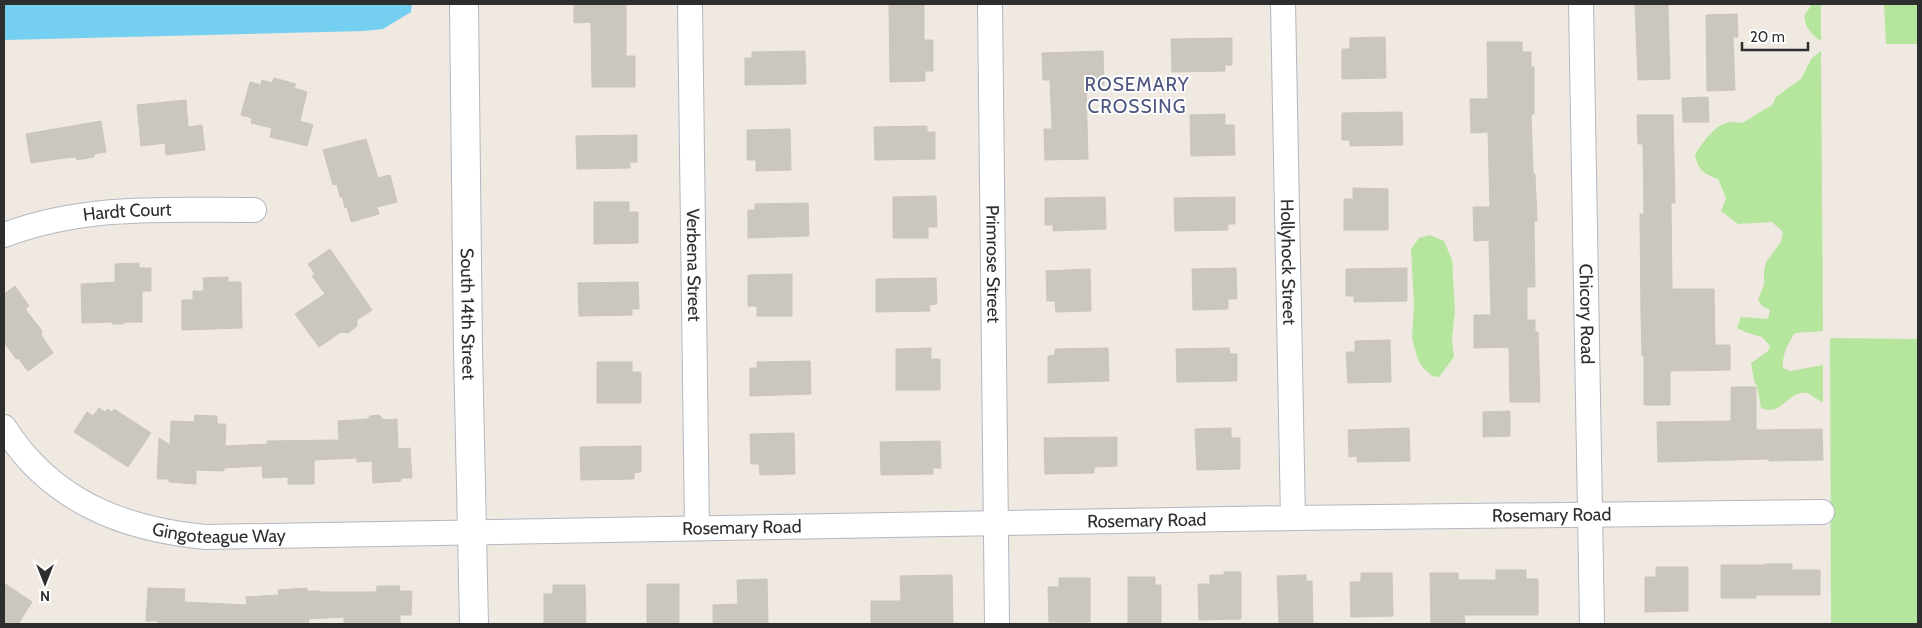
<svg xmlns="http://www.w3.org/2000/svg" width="1922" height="628" viewBox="0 0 1922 628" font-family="Cabin,sans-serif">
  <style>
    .green { fill: #b6e59e }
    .water { fill: #75cff0 }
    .building { fill: #cbc7bf; stroke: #cbc5ba }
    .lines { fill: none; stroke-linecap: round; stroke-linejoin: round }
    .minor-casing { stroke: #b4b7c1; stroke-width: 26 }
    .secondary-casing { stroke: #b4b7c1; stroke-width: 30 }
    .minor { stroke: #fff; stroke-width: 24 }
    .secondary { stroke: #fff; stroke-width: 28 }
    .labels { text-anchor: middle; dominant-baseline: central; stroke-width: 4; stroke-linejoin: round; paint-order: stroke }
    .street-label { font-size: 18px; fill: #2e2e2e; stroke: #fff }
    .neighbourhood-label { font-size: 19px; letter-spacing: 1px; fill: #4d5680; stroke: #fff }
  </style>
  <rect width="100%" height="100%" fill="#efe9e1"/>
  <path class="green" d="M1811 4H1821V41C1813 37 1802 24 1805 14 1807 10 1810 9 1811 4Z
    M1884 4H1918V44H1886Z
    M1821 51 1823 331 1795 333C1788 344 1782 354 1783 368L1790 371 1823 365V402C1815 399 1810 391 1801 393 1786 396 1780 416 1761 408L1757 386 1754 381 1751 363 1768 351 1770 346 1762 337 1745 332 1737 328 1741 317 1768 319 1770 310 1762 306 1758 300 1764 284V271L1766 262 1781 242 1783 232 1772 222 1738 224 1721 211 1726 198 1718 179C1704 174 1698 170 1695 155 1702 143 1715 124 1730 122 1733 121 1738 123 1742 123L1772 105 1776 97 1801 79 1811 59Z
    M1430 235 1444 241 1452 260 1455 311 1452 338 1454 357 1439 377 1432 376 1423 368 1418 360 1412 338 1414 306 1411 249 1419 238Z
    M1830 338 1918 339V624H1831Z"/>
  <path class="water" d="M4 4H412L411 12 383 29 364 31 4 40Z"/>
  <path class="building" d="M574 4H626V56H635V87H592L591 22 574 23Z
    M889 4H924V40H933V71H925V81L890 82Z
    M1635 4H1668L1670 79 1638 80Z
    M1737 14 1738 37H1733L1735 90 1707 91 1706 15Z
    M1385 37 1386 78 1342 79V49H1350V38Z
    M1232 38V65H1225V71L1172 72 1171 39Z
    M1487 42H1522V52H1531V67H1534V114H1531L1533 174H1535L1537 221H1534L1535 287H1527V320H1535V332H1538L1540 402H1510L1509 347 1474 348V315H1491L1489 240 1474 241 1473 207H1490L1488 132 1471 133 1470 99H1488Z
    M805 51 806 84 745 85V58H752V52Z
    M1103 51 1104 85H1086L1088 159 1045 160 1044 129H1052L1050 80H1043L1042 53Z
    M274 78 296 84 294 88 307 92 300 121 313 125 307 146 270 137 272 128 251 123 252 118 241 115 250 82 261 85 262 80 272 83Z
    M1708 97 1709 122H1683L1682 98Z
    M186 100 188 127 202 125 205 150 166 155 165 143 141 146 137 105Z
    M1402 112 1403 145 1350 146V140H1342V113Z
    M1225 114V125H1234L1235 155 1191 156 1190 115Z
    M1637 115H1673L1675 203H1671L1672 289H1714L1715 345H1730V370L1670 371V405H1644V356H1642L1641 315 1640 214H1644L1643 144H1638Z
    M101 121 106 152 94 154V157L77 160 76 157 64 158 31 163 26 134Z
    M927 126V132H935V159L875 160 874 127Z
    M790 129 791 170 756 171V160H747V130Z
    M637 135V162H630V168L577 169 576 136Z
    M366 139 378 178 390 175 397 202 377 207 379 214 351 222 347 207 345 208 342 196 340 197 337 184 333 185 323 150Z
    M1353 188 1388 189V230H1344V199H1353Z
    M936 196 937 227H928V238H893V197Z
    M1105 197 1106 229 1053 231V225H1045V198Z
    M1235 197V224H1228V230L1175 231 1174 198Z
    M594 202H629V212H638V243L594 244Z
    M808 203 809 236 748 238V210H755V204Z
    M330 249 372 310 357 320V326L348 333 341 332 319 347 295 314 325 294 312 276 315 274 308 264Z
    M139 263V268H151V291H142V322H126L123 324H113L111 322 82 323 81 284 115 282V264Z
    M1236 268 1237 299H1228V309L1193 310 1192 269Z
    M1407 268V301L1354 302V296H1346V269Z
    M1090 269 1091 311 1056 312 1055 301H1047L1046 271Z
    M792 274V316H757V306H748V275Z
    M228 277V282H241L242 328 182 330V300H193V291H204L203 278Z
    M936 278 937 304 929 305 930 311 876 312V279Z
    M638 282 639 309H632V315L579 316 578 283Z
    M15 286 29 306 25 309 42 331 41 335 53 353 28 371 18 358 16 359 4 342V294Z
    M1390 340 1391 382 1348 383 1346 352H1355V341Z
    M931 348V359H940V390H896V349Z
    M1108 348 1109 381 1048 383V356L1055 355V349Z
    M1229 348 1230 354H1237V381L1177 382 1176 349Z
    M810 361 811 394 750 396V368H757V362Z
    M597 362H632V372H641V403H597Z
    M1731 387H1756V430L1822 429 1823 460 1769 461V459L1658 462 1657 422 1731 421Z
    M99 408 105 412 108 409 112 412 114 409 151 433 128 467 74 432 87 412 93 416Z
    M1510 411V436L1483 437V412Z
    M195 415 217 416V424H226L225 446 268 444 267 441 339 440 338 421 368 419 370 416 379 415 384 420 397 419 398 449 410 448 412 478H401V481L373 483 372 461 357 462V458L314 460V484H288V477L263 478 262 466 224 468V471L196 470V484L169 482V479H157L159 438 170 445 171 421 194 422Z
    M1231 428V438H1240V469L1197 470 1195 429Z
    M1409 428 1410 461 1357 462V456L1349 457 1348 430Z
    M794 433 795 474 760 475 759 464H751L750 434Z
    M1117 437V466L1094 467V473L1045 474 1044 438Z
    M940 441 941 468H933V474L881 475 880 442Z
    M641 446V472L634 473V479L581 480 580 447Z
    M1765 564H1792V570H1820V595H1756V598H1721V565H1765Z
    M1656 567H1688V611L1645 612V577H1656Z
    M1496 570H1526V579H1538V615H1464L1465 624H1431L1430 573H1458V580H1496Z
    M1224 572H1241V619L1199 620 1198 584H1210V575H1224Z
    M1361 573H1392L1393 616 1351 617 1350 582H1361Z
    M952 575 953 624H871V601H901L900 576Z
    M1306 575V581H1312L1313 624H1279L1277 576Z
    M1128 577H1155V585H1161V624H1128Z
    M1059 578H1090V622H1049L1048 587H1059Z
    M767 579 768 624H713V605L738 604 737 580Z
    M4 583 32 602 18 624H4Z
    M647 584H679V624H647Z
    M553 585H585L586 624H544V594H553Z
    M377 586H400L399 591H412L411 615H400V624H344V617L308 619 309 624H158V621H146L148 588 185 589 184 602 247 605 246 597 279 595 278 590 307 588V591H320V592H376Z"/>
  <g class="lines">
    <g class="minor-casing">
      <g id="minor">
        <path id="s1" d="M690 4 697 528"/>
        <path id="s2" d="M990 4 997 624"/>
        <path id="s3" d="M1283 4 1293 518"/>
        <path id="s4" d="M1581 4 1592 624"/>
        <path id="s5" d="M4 235C87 204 167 210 254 210"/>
        <path id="s6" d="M4 427C50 500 121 529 205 537L1293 518 1822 512"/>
      </g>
    </g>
    <g class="secondary-casing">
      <g id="secondary">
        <path id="s7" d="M464 4 468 349 474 624"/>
      </g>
    </g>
    <use href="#minor" class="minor"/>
    <use href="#secondary" class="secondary"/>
  </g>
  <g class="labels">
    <g class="street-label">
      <text stroke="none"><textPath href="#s5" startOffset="126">Hardt Court</textPath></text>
      <text stroke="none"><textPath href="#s3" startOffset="258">Hollyhock Street</textPath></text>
      <text stroke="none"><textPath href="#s2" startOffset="260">Primrose Street</textPath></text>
      <text stroke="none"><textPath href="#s1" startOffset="261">Verbena Street</textPath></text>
      <text stroke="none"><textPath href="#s7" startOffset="310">South 14th Street</textPath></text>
      <text stroke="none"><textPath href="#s4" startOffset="310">Chicory Road</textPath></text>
      <text stroke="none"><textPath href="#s6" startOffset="1585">Rosemary Road</textPath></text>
      <text stroke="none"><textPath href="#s6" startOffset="1180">Rosemary Road</textPath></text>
      <text stroke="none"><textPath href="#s6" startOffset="775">Rosemary Road</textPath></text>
      <text stroke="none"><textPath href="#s6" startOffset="252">Gingoteague Way</textPath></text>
    </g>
    <g class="neighbourhood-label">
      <text x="1137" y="84">ROSEMARY<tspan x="1137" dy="22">CROSSING</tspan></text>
    </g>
  </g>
  <rect width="1922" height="628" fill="none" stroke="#2e2e2e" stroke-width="10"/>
  <g transform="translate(45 583) rotate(180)" stroke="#ffffff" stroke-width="4" paint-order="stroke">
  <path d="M0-4L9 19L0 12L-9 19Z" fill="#2e2e2e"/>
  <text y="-8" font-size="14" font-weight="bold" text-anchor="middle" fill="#2e2e2e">N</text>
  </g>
  <path d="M1742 42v8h66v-8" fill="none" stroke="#2e2e2e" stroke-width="2.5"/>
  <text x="1750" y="42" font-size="15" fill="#2e2e2e" stroke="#ffffff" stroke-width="4" paint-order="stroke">20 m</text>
</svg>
